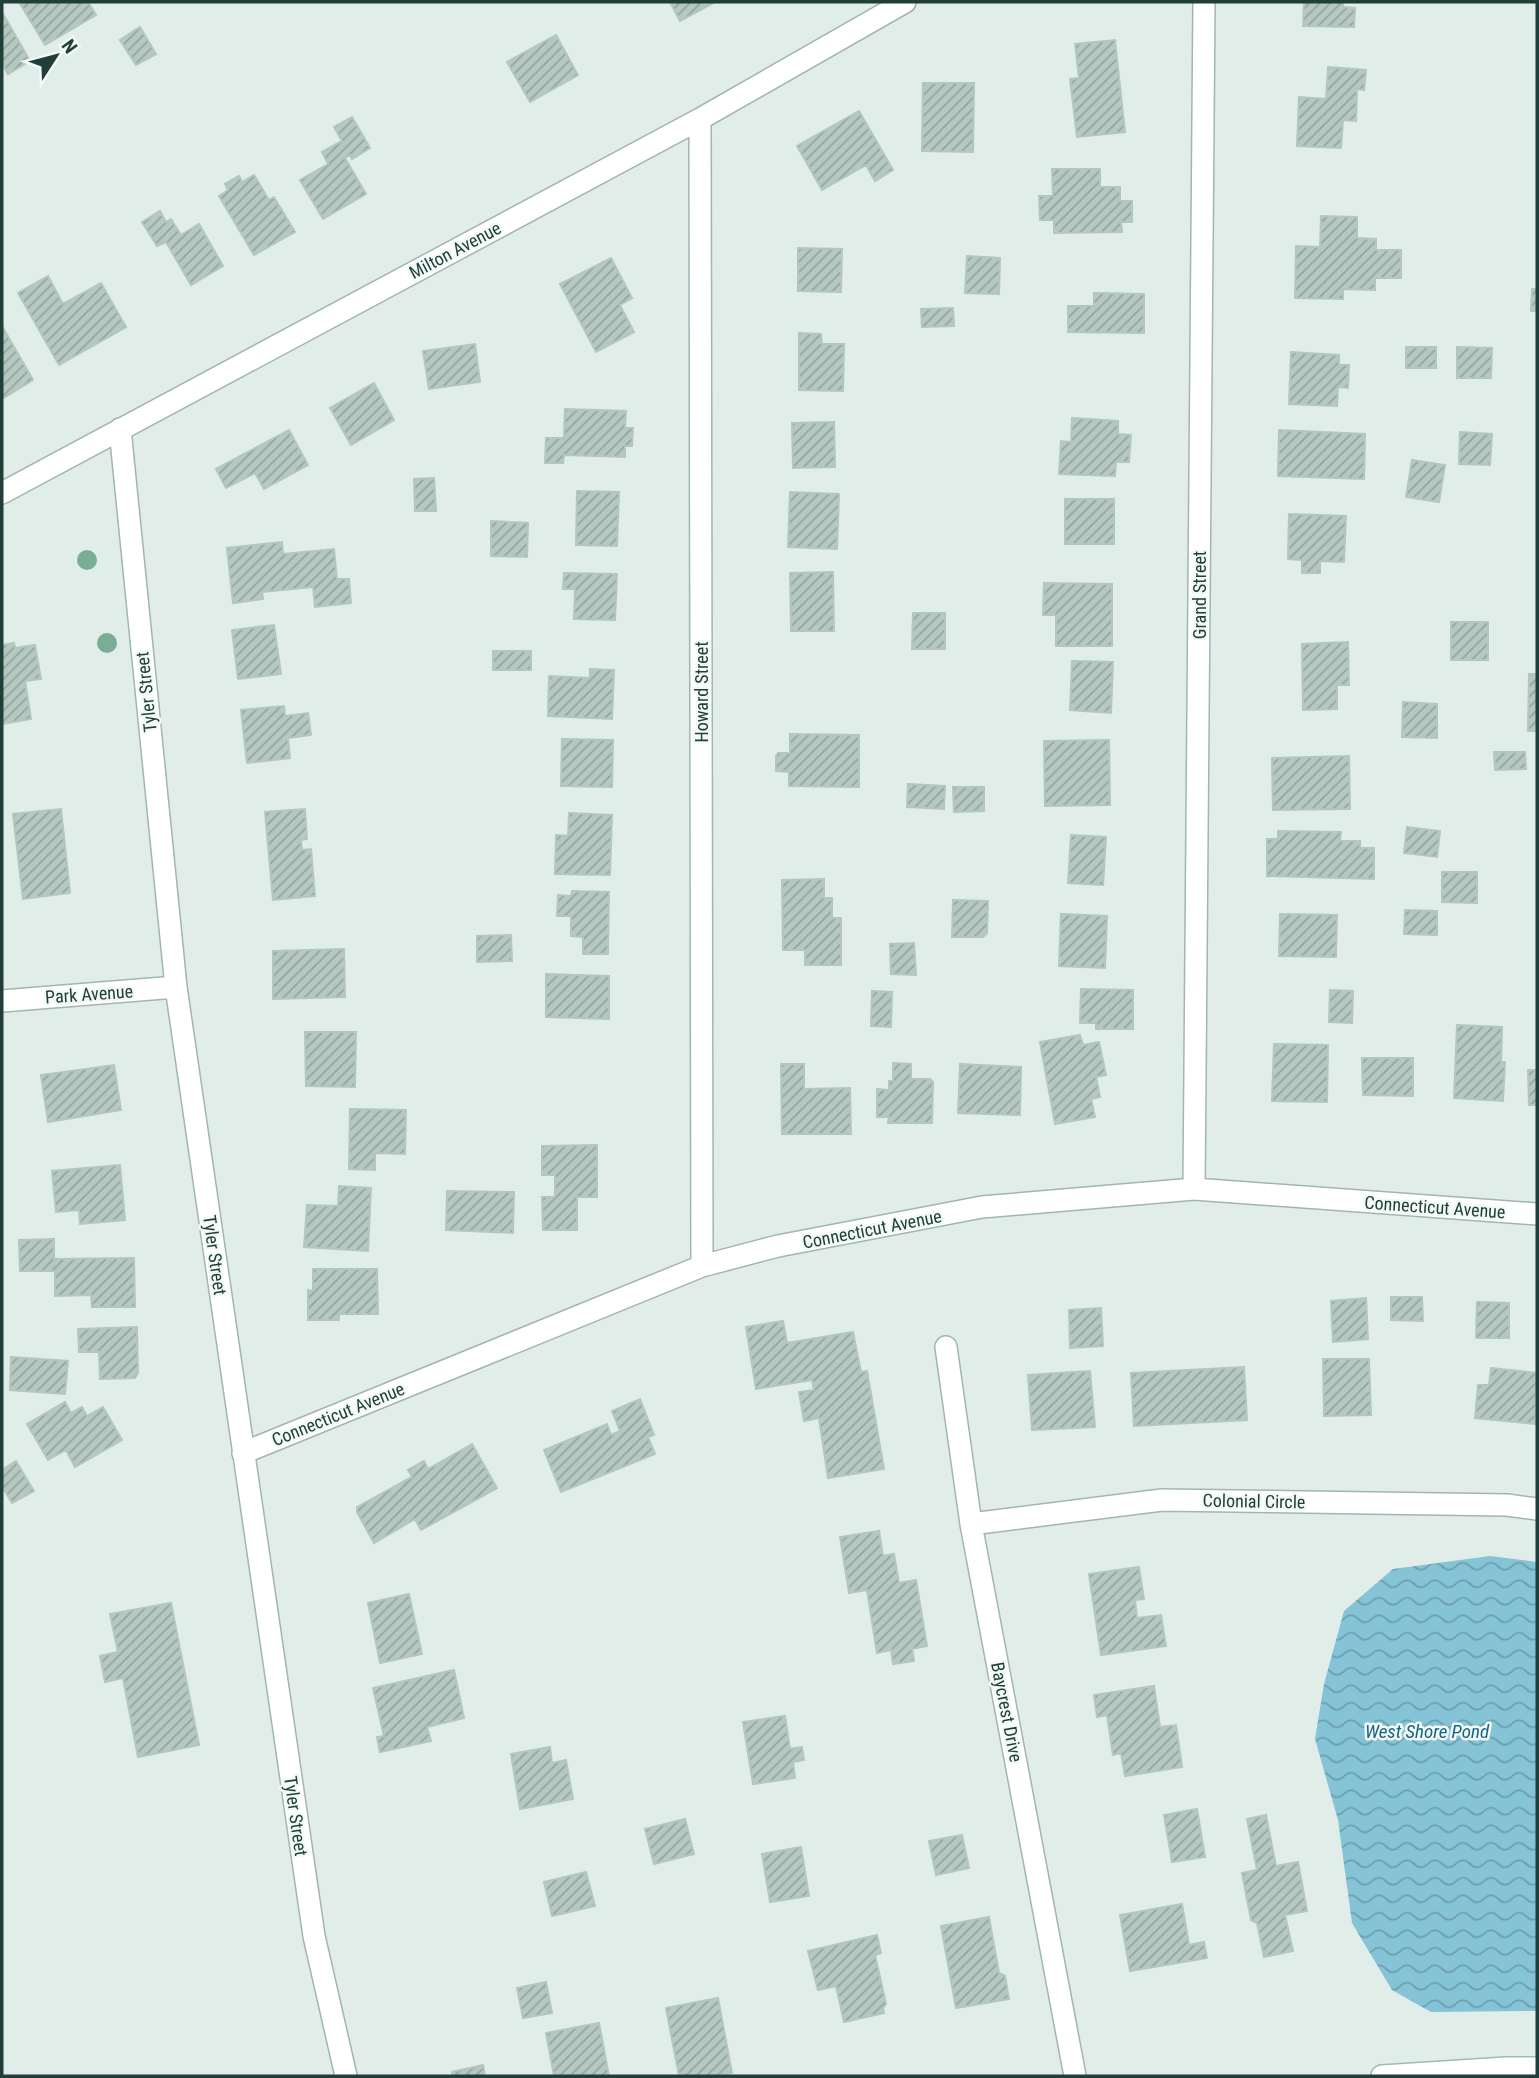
<svg xmlns="http://www.w3.org/2000/svg" width="1539" height="2078" viewBox="0 0 1539 2078" font-family="'Roboto Condensed',sans-serif">
  <style>
    .water { fill: url(#water-waves) }
    .building { fill: url(#building-hatch); stroke: #b3c7c1; stroke-width: 2 }
    .lines { fill: none; stroke-linecap: round; stroke-linejoin: round }
    .street-casing { stroke: #a3b5b1; stroke-width: 24 }
    .secondary-casing { stroke: #9fbab2; stroke-width: 24 }
    .street { stroke: #fff; stroke-width: 21 }
    .secondary { stroke: #fff; stroke-width: 21 }
    .tree { fill: #7bad94 }
    .labels { text-anchor: middle; dominant-baseline: central; stroke-width: 5; stroke-linejoin: round; paint-order: stroke }
    .street-label { font-size: 18px; fill: #203f3a; stroke: #f2f9f6 }
    .water-label { font-size: 19px; font-style: italic; fill: #156580; stroke: #f2f9f6 }
  </style>
  <defs>
    <pattern id="water-waves" width="16" height="10" patternUnits="userSpaceOnUse" patternTransform="scale(1.75)"><rect width="16" height="10" fill="#85c3d6"/><path d="M0 5q4-4 8 0t8 0" fill="none" stroke="#6ca0af"/></pattern>
    <pattern id="building-hatch" width="6" height="6" patternUnits="userSpaceOnUse" patternTransform="scale(1.75)"><rect width="6" height="6" fill="#b6c8c2"/><path d="M-1 1l2-2M0 6l6-6M5 7l2-2" fill="none" stroke="#94a49f"/></pattern>
  </defs>
  <rect width="100%" height="100%" fill="#e1ede9"/>
  <path class="water" d="M1490 1556 1537 1562V2011L1431 2012 1392 1990 1352 1923 1338 1820 1315 1739 1324 1684 1344 1611 1393 1569Z"/>
  <path class="building" d="M19 2H88L96 15 45 45Z
    M670 2H715L680 21Z
    M1304 2H1343V7L1355 8 1354 27 1303 26Z
    M2 12 30 61 8 74 2 63Z
    M140 27 156 54 136 65 120 40Z
    M556 35 578 75 530 102 507 62Z
    M1115 40 1125 132 1077 137 1070 79 1079 78 1075 44Z
    M1328 67 1366 70 1364 90 1357 89 1356 121 1343 120 1341 148 1297 146 1299 97 1326 99Z
    M923 83H974L973 152 922 151Z
    M859 111 893 170 875 181 866 165 822 190 797 146Z
    M352 117 370 148 352 159 350 155 345 158 366 194 323 219 300 180 328 164 322 152 342 141 334 127Z
    M1052 169H1100V187H1120V201H1132V222H1121L1122 232 1054 233V220H1040L1039 196H1053Z
    M254 175 269 200 274 197 295 232 254 255 219 196 228 190 225 184 239 176 242 182Z
    M160 211 166 222 171 219 181 235 199 224 223 266 191 285 166 242 157 246 142 222Z
    M1321 216 1357 217V238L1376 239V250H1401V278H1375V290L1343 289V299L1295 298 1296 246 1320 247Z
    M798 248 842 249 841 292 798 291Z
    M967 256 1000 258 999 294 965 293Z
    M611 258 632 298 620 305 634 332 596 352 560 284Z
    M48 276 63 304 101 283 126 327 59 365 18 293Z
    M1532 289H1537V311H1531Z
    M1094 293 1144 294V333L1068 332V306H1094Z
    M953 308 954 326 922 327 921 309Z
    M2 326 33 380 2 399Z
    M799 333 821 334 822 344H844L843 391 799 390Z
    M475 344 480 382 429 389 423 351Z
    M1406 347H1436V368H1406Z
    M1457 347 1492 348 1491 378H1457Z
    M1291 352 1339 355V365H1349L1348 388 1338 387 1337 406 1289 404Z
    M374 383 394 420 351 445 330 408Z
    M565 409 626 411 625 428H633L632 446H625V457L564 455 563 463H545L546 438H564Z
    M1072 418 1118 421V434L1131 435 1129 462H1116L1115 476 1059 474 1061 441 1071 442Z
    M834 422 835 467 793 468 792 423Z
    M289 430 308 465 264 489 255 473 226 488 216 469Z
    M1279 430 1365 434 1364 479 1278 476Z
    M1460 432 1492 434 1490 465 1459 464Z
    M1412 460 1445 465 1439 502 1406 497Z
    M434 478 436 511H415L414 479Z
    M577 491 619 492 617 546 576 545Z
    M790 492 839 494 837 549 788 547Z
    M1065 499H1114V544H1065Z
    M1289 514 1346 516 1344 562 1320 561V573H1302V560L1288 559Z
    M491 521 528 523 527 557 491 556Z
    M282 542 283 554 334 549 337 579H349L351 603 315 607 313 587 262 592 263 599 233 603 227 548Z
    M833 572 834 631H791L790 573Z
    M564 573 617 574 615 620 574 619 575 589H563Z
    M1044 583 1112 584V646H1056V615H1043Z
    M913 613H945V649H912Z
    M1451 622H1488V660H1451Z
    M274 625 281 674 238 679 232 630Z
    M1348 642 1349 685H1337V709L1303 710 1302 644Z
    M14 643 15 648 35 645 41 679 25 681 31 719 2 724V645Z
    M493 651H531V670H493Z
    M1072 661 1113 662 1111 713 1070 710Z
    M590 669 614 670 612 719 548 716 549 676 590 678Z
    M1529 674H1537V731H1528Z
    M1403 702 1437 704V738L1402 737Z
    M284 706 285 716 308 713 311 735 288 738 290 758 247 763 241 710Z
    M790 734 859 735V787L789 786V772L776 771V756L778 753H790Z
    M562 739 613 740 612 787 561 786Z
    M1109 740 1110 805 1045 806 1044 741Z
    M1494 752H1525L1526 769 1495 770Z
    M1349 756 1350 809 1273 810 1272 758Z
    M908 784 945 786 944 809 907 807Z
    M953 787H984V811L954 812Z
    M61 809 70 893 23 899 13 814Z
    M305 809 307 839 301 840 302 850 311 849 315 896 273 900 265 812Z
    M569 813 612 815 610 875 555 874 556 835 568 836Z
    M1407 827 1440 831 1437 857 1404 853Z
    M1278 831 1341 832 1340 841H1360V848H1374V879L1267 876V839H1278Z
    M1071 835 1106 837 1103 885 1068 883Z
    M1442 872H1477V903L1442 902Z
    M824 879V898H832V918H841V965H805V950H783L782 880Z
    M572 891 609 892 608 954H583V937L571 936V916H557L558 895 571 896Z
    M953 900 988 901 987 933 983 937H952Z
    M1405 910 1437 911V935L1404 934Z
    M1061 914 1107 916 1105 968 1059 966Z
    M1280 914 1337 915 1336 957 1279 956Z
    M511 935 512 961 477 962V936Z
    M914 943 916 975 891 974 890 944Z
    M344 949 345 997 273 999V951Z
    M546 974 609 976V1019L546 1017Z
    M1081 989 1133 990V1029H1096V1023H1080Z
    M1330 990 1353 991 1352 1023 1329 1022Z
    M872 991 892 992 891 1027 871 1026Z
    M1457 1025 1502 1027 1501 1062H1505L1503 1101 1454 1098Z
    M305 1032H356L355 1087 306 1086Z
    M1080 1035 1083 1045 1099 1042 1106 1075 1096 1077 1100 1097 1091 1099 1095 1117 1055 1124 1040 1042Z
    M1274 1044 1328 1045 1327 1102 1272 1101Z
    M1362 1058H1413V1096L1363 1095Z
    M893 1063 911 1064V1079H930L933 1082 932 1123H888L889 1117H877V1089L889 1090V1081H893Z
    M781 1064H804V1089L850 1088 851 1134H782Z
    M960 1064 1021 1067 1020 1115 958 1113Z
    M114 1065 121 1110 48 1122 41 1075Z
    M1528 1070H1537V1105H1529Z
    M350 1109 406 1110 405 1154 375 1153V1170L349 1169Z
    M597 1145V1197H577V1230H543L542 1197H555V1175H542V1146Z
    M120 1165 125 1220 80 1224 79 1210 56 1212 52 1171Z
    M339 1186 371 1188 368 1251 304 1247 307 1205 338 1206Z
    M447 1191 514 1192 513 1233 446 1230Z
    M54 1239V1259L134 1258 135 1307H92L91 1295 55 1296V1271H20L19 1240Z
    M313 1269H377L378 1314H339V1320H308V1290L313 1291Z
    M1391 1297H1422L1423 1321 1391 1320Z
    M1366 1298 1368 1339 1333 1342 1331 1301Z
    M1477 1302 1509 1303V1338H1476Z
    M1101 1308 1103 1346 1070 1348 1069 1310Z
    M783 1321 787 1343 853 1332 861 1372 867 1371 884 1469 828 1478 819 1418 804 1421 799 1392 814 1390 812 1380 756 1389 746 1327Z
    M137 1327 138 1373 135 1378 100 1379 99 1352H79L78 1329Z
    M11 1357 68 1361 65 1394 10 1390Z
    M1323 1359H1369L1371 1415 1324 1416Z
    M1244 1367 1247 1420 1134 1426 1131 1373Z
    M1491 1368 1537 1373 1535 1424 1475 1418 1478 1385H1489Z
    M1090 1371 1095 1427 1032 1430 1028 1375Z
    M640 1399 654 1435 648 1437 655 1454 561 1492 544 1450 607 1424 611 1435 620 1431 612 1411Z
    M65 1402 71 1413 82 1407 87 1416 103 1407 122 1440 75 1467 66 1450 48 1460 27 1424Z
    M472 1444 497 1488 421 1530 415 1519 374 1543 357 1512V1507L412 1477 408 1470 424 1461 428 1469Z
    M16 1461 34 1491 12 1503 2 1486V1470Z
    M879 1531 883 1556 894 1554 899 1583 916 1580 927 1646 912 1649 914 1661 893 1664 891 1650 877 1653 867 1590 849 1593 840 1537Z
    M1139 1567 1144 1599 1135 1600 1137 1618 1161 1615 1166 1646 1101 1655 1089 1574Z
    M409 1594 422 1654 380 1663 368 1603Z
    M171 1603 199 1745 138 1757 123 1678 105 1682 100 1656 118 1652 110 1614Z
    M454 1670 464 1718 427 1727 431 1741 380 1752 377 1737 384 1736 373 1688Z
    M1154 1686 1160 1727 1176 1725 1182 1767 1125 1776 1121 1753 1113 1755 1107 1715 1097 1717 1094 1695Z
    M785 1716 790 1749 802 1747 804 1760 793 1762 795 1778 753 1784 743 1722Z
    M550 1747 552 1763 566 1760 573 1799 520 1809 511 1754Z
    M1197 1809 1205 1857 1172 1862 1164 1815Z
    M1266 1815 1276 1866 1298 1862 1307 1911 1285 1915 1293 1951 1264 1957 1257 1923 1251 1920 1242 1873 1257 1870 1247 1819Z
    M685 1819 694 1854 654 1864 645 1829Z
    M962 1835 969 1868 936 1875 929 1841Z
    M801 1847 809 1896 770 1902 762 1854Z
    M586 1872 595 1906 552 1916 544 1882Z
    M1182 1904 1189 1945 1204 1942 1207 1958 1130 1971 1120 1915Z
    M989 1917 999 1973 1005 1976 1009 1999 956 2008 941 1926Z
    M877 1935 881 1953 875 1955 886 2004 883 2008 884 2013 844 2022 836 1986 818 1990 808 1951Z
    M546 1982 552 2013 523 2018 517 1988Z
    M718 1998 732 2073 717 2076H679L666 2008Z
    M599 2023 609 2076H554L546 2033Z
    M483 2065 485 2076H453L452 2072Z"/>
  <g class="lines">
    <g class="street-casing">
      <path id="street" d="M700 119 702 1266
        M120 429 176 987 314 1936 346 2076
        M2 493 700 119 905 2
        M2 1001 176 987
        M1194 1189 1204 2
        M946 1347 971 1524 1075 2076
        M243 1453 702 1266 778 1246 982 1207 1194 1189 1537 1214
        M971 1524 1162 1500 1507 1505 1537 1509"/>
    </g>
    <g class="secondary-casing">
      <path id="secondary" d="M1382 2076 1506 2068H1537"/>
    </g>
    <use href="#street" class="street"/>
    <use href="#secondary" class="secondary"/>
  </g>
  <g class="tree">
    <circle cx="87" cy="560" r="10"/>
    <circle cx="107" cy="643" r="10"/>
  </g>
  <g class="labels">
    <g class="street-label">
      <text transform="translate(455 250) rotate(-28)">Milton Avenue</text>
      <text transform="translate(1199 595) rotate(-90)">Grand Street</text>
      <text transform="translate(146 692) rotate(-96)">Tyler Street</text>
      <text transform="translate(701 692) rotate(-90)">Howard Street</text>
      <text transform="translate(89 994) rotate(-4)">Park Avenue</text>
      <text transform="translate(1435 1207) rotate(4)">Connecticut Avenue</text>
      <text transform="translate(872 1229) rotate(-11)">Connecticut Avenue</text>
      <text transform="translate(215 1255) rotate(82)">Tyler Street</text>
      <text transform="translate(338 1414) rotate(-22)">Connecticut Avenue</text>
      <text transform="translate(1254 1501) rotate(1)">Colonial Circle</text>
      <text transform="translate(1007 1712) rotate(79)">Baycrest Drive</text>
      <text transform="translate(296 1816) rotate(82)">Tyler Street</text>
    </g>
    <g class="water-label">
      <text x="1427" y="1731">West Shore Pond</text>
    </g>
  </g>
  <rect width="1539" height="2078" fill="none" stroke="#203f3a" stroke-width="7"/>
  <g transform="translate(56 56) rotate(54)" stroke="#f2f9f6" stroke-width="5" paint-order="stroke">
  <path d="M0-5L12 26L0 18L-12 26Z" fill="#203f3a"/>
  <text y="-10" font-size="19" font-weight="bold" text-anchor="middle" fill="#203f3a">N</text>
  </g>
</svg>
